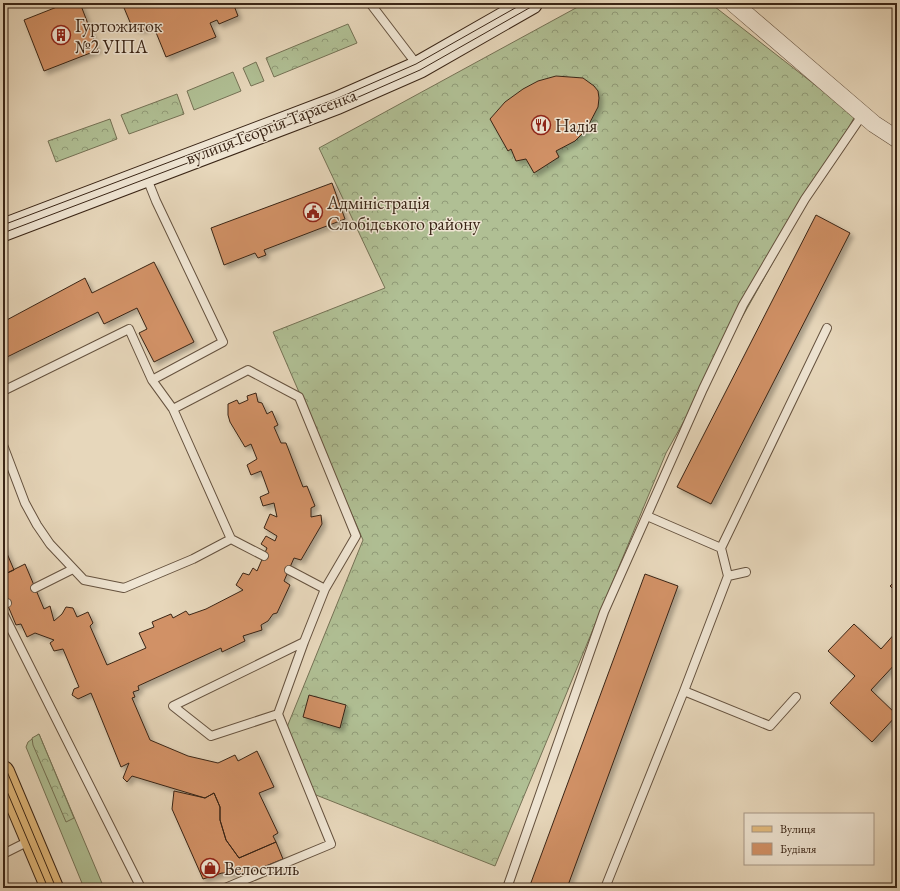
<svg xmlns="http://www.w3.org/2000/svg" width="900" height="891" viewBox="0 0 900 891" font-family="'EB Garamond',serif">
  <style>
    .grass { fill: #b0bf94; stroke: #757255 }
    .forest { fill: url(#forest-crowns); stroke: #757255 }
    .building { fill: #d19166; stroke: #3a2516; filter: url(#shadow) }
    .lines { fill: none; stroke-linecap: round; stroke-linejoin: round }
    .service-casing { stroke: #65523f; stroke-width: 10 }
    .minor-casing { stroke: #65523f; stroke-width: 18 }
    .secondary-casing { stroke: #3a2516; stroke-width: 24 }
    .primary-casing { stroke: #3a2516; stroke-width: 24 }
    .service { stroke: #efe5d3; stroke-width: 8 }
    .minor { stroke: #efe5d3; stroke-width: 17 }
    .secondary { stroke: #efe5d3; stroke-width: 22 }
    .primary { stroke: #e4bc7e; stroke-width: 22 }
    .tram { stroke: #3a2516; stroke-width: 1 }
    .labels { text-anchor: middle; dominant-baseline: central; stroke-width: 3; stroke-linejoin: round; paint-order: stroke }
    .poi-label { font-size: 18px; fill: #3a2516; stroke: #efe5d3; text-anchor: start }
    .street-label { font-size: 18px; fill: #3a2516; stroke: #efe5d3 }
  </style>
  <defs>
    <pattern id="forest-crowns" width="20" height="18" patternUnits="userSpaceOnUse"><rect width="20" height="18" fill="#b0bf94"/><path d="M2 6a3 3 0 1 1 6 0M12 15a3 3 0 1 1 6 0" fill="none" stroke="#909b78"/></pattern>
    <filter id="shadow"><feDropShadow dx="3.5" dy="3.5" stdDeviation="2" flood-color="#0004"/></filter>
  </defs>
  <rect width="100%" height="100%" fill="#e7d7bb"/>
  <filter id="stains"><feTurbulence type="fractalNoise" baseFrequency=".005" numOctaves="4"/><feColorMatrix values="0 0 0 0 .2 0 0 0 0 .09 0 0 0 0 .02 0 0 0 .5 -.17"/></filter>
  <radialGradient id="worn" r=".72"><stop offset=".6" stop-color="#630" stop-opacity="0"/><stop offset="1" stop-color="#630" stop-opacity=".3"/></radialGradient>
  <path class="grass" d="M256 62 264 81 251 86 243 68Z
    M233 72 241 91 194 110 187 91Z
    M39 734 104 888H84L26 747 28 742Z"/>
  <path class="forest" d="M585 3H710L855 116 666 453 495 866 311 793 285 732 363 540 273 332 385 288 319 148Z
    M348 24 357 43 274 77 266 58Z
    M177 94 184 114 129 134 121 115Z
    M110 119 117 139 56 162 48 141Z
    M39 734 74 818 66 822 33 745 32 738Z"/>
  <path class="building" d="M67 3H80L98 50 44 71 24 20Z
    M122 3H233L238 16 219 24 217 20 210 23 216 37 166 57 153 25 142 30 132 27Z
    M556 76 583 78 594 86 598 91 599 98 598 107 586 130 575 141 556 151 559 157 534 173 526 159 516 161 511 149 508 151 490 119 505 102 523 89 538 81Z
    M332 183 345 219 264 250 266 255 258 258 255 253 224 265 211 228Z
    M816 215 850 233 711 504 677 487Z
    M154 262 194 342 154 362 139 333 147 329 137 308 104 324 98 312 3 359V322L85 278 92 293Z
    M256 393 258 402 262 403 267 414 272 411 278 425 274 427 281 443H286L303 487 307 486 315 506 311 508V517L321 515 322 524 301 560 294 558 284 581 290 585 277 613 273 614 268 621 261 625 262 630 243 636 245 641 222 652 221 648 138 686 139 690 133 692 135 697 132 698 150 740 188 756 218 763 235 755 238 761 257 751 274 787 259 793 278 833 273 836 276 842 239 858 226 840 220 820V807L214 793 205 798 132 776 127 782 123 778 129 763 121 767 91 693 78 699 72 695 74 689 79 687 63 649 54 651 50 643 54 640 35 633 27 637 21 624 16 625 3 594V575L25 564 44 609 50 606 54 621 62 614 66 607 73 608 77 617 88 612 93 623 90 626 107 665 146 648 139 633 154 627 152 622 171 614 173 618 186 611 189 615 206 609 243 590 236 585 243 573 249 575 253 568 257 571 267 548 261 544 266 536 275 541 277 536 264 528 270 514 277 517 274 503 263 506 260 497 269 493 261 471 251 475 247 465 257 459 251 444 245 447 230 422 228 415V404L237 400 239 404 248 400 247 396Z
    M3 544 14 570 3 575Z
    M645 574 678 586 567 888H529Z
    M897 579V593L890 586Z
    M854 624 881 649 897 631V662L871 690 897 715 872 742 830 703 855 676 828 651Z
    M309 695 346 705 340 728 303 717Z
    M174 791 205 798 214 793 220 807V820L226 840 239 858 276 842 283 859 246 874 222 873 203 879 172 809Z"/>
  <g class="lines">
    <g class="service-casing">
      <path id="service" d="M370 3 418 66
        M3 391 129 329 152 380 223 342 156 201 146 176
        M173 409 248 370 299 397 356 536 325 589 304 642 173 706 211 736 278 714 331 844 225 888
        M3 445 25 503 37 525 50 544 84 580 124 588 193 559 231 539 173 409 152 380
        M647 516 721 548 728 576 746 572
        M231 539 264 556
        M721 548 827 328
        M289 570 325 589
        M728 576 684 691 770 726 796 697
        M35 588 73 569
        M3 604 7 603
        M3 613 141 888
        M278 714 304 642
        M3 854 31 840
        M507 888 604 612 703 389 743 305 805 199 863 114
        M605 888 684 691"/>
    </g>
    <g class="minor-casing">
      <path id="minor" d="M733 3 874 124 897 139"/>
    </g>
    <g class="secondary-casing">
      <path id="secondary" d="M3 230 337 103 419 67 531 3"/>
    </g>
    <g class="primary-casing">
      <path id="primary" d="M3 772 52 888"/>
    </g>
    <use href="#service" class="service"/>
    <use href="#minor" class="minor"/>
    <use href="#secondary" class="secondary"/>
    <use href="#primary" class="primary"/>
    <path class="tram" d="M3 225 336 99 416 64 524 3
      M3 233 338 106 420 70 538 3
      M3 762 56 888
      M3 782 48 888"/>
  </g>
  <defs>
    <g id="building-ring" transform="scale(1)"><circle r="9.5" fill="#efe5d3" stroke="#8f2418" stroke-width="1.5"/><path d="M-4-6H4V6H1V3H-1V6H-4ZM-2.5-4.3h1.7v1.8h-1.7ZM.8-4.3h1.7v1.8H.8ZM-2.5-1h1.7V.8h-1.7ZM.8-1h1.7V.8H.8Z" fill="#8f2418"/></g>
    <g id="restaurant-ring" transform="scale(1)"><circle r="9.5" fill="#efe5d3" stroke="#8f2418" stroke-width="1.5"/><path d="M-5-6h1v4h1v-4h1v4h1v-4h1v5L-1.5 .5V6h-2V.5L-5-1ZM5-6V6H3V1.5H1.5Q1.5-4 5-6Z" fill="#8f2418"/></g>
    <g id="civic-ring" transform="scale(1)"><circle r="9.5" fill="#efe5d3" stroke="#8f2418" stroke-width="1.5"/><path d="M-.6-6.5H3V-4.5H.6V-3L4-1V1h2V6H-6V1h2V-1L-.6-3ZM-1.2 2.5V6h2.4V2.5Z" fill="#8f2418"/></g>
    <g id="shop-ring" transform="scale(1)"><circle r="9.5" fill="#efe5d3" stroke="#8f2418" stroke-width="1.5"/><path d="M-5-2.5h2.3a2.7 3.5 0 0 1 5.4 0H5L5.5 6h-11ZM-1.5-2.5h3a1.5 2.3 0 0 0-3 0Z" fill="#8f2418"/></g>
  </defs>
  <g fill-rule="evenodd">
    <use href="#building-ring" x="61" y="35"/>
    <use href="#restaurant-ring" x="541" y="125"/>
    <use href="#civic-ring" x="313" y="212"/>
    <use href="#shop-ring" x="210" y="868"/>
  </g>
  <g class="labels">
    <g class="poi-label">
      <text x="75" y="25">Гуртожиток<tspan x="75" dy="21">№2 УІПА</tspan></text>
      <text x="555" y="125">Надія</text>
      <text x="327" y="202">Адміністрація<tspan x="327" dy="21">Слобідського району</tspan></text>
      <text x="224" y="868">Велостиль</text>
    </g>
    <g class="street-label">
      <text transform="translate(271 126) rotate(-21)">вулиця Георгія Тарасенка</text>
    </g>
  </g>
  <rect width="900" height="891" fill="none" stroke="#e7d7bb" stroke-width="16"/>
  <rect x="4" y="4" width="892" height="883" fill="none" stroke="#3a2516" stroke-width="2"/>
  <rect x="8" y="8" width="884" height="875" fill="none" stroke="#3a2516"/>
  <rect x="744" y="813" width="130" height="52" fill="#efe5d3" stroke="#a79887"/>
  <rect x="752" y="826" width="20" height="6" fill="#e4bc7e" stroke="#a79887"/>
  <text x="780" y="833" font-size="12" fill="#3a2516">Вулиця</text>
  <rect x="752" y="843" width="20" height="12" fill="#d19166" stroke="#a79887"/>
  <text x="780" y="853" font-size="12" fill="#3a2516">Будівля</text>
  <rect width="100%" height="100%" filter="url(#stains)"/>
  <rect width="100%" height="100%" fill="url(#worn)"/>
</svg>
